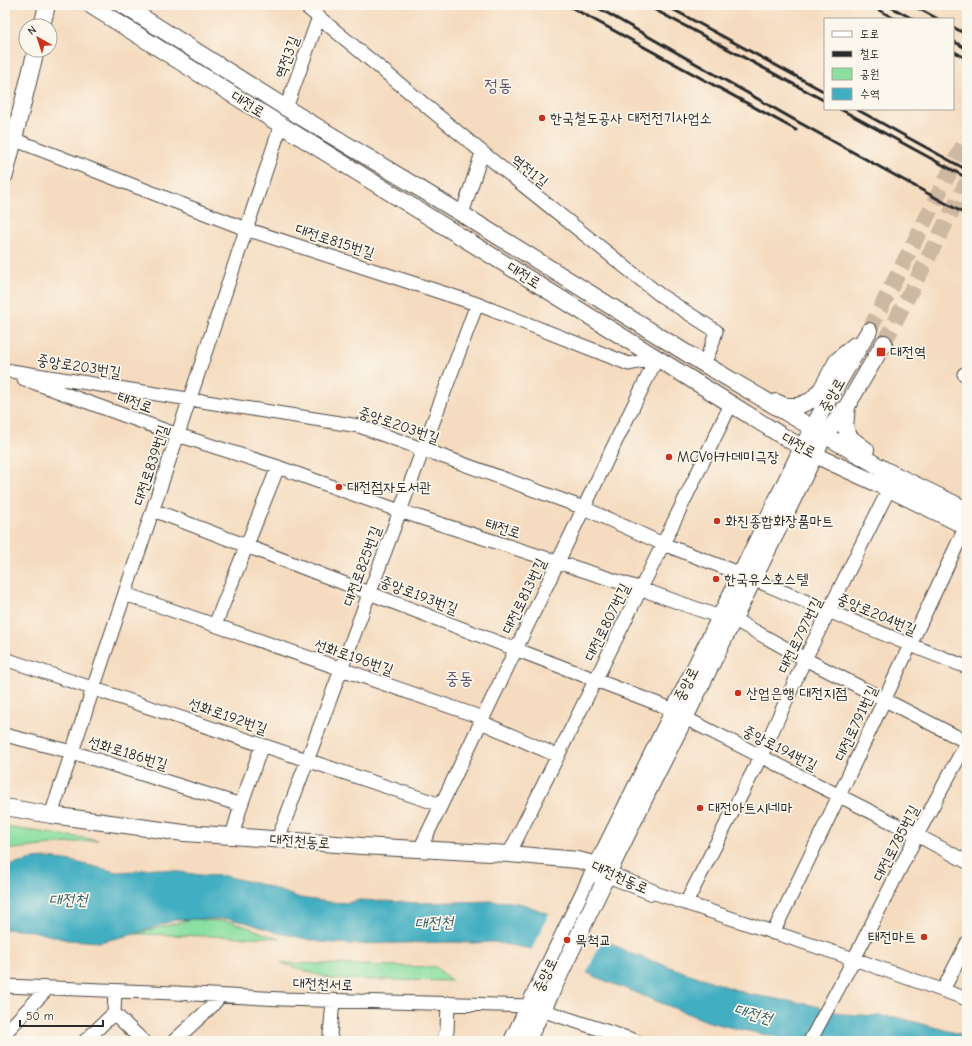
<svg xmlns="http://www.w3.org/2000/svg" width="972" height="1046" viewBox="0 0 972 1046" font-family="'Comic Neue','Poor Story',sans-serif">
  <style>
    .green { fill: #8bdfa1; stroke: #5b8566 }
    .water { fill: #42aec1; stroke: #366c76 }
    .pier { fill: #f5dbbf }
    .lines { fill: none; stroke-linecap: round; stroke-linejoin: round }
    .major-tunnel { stroke: #cdb8a1; stroke-width: 16; stroke-dasharray: 16 8; stroke-linecap: butt }
    .minor-casing { stroke: #494541; stroke-width: 15 }
    .major-casing { stroke: #494541; stroke-width: 18 }
    .minor { stroke: #fff; stroke-width: 13 }
    .major { stroke: #fff; stroke-width: 16 }
    .rail { stroke: #2b2b2b; stroke-width: 3 }
    .major-bridge-casing { stroke: #494541; stroke-width: 18; stroke-linecap: butt }
    .major-bridge { stroke: #fff; stroke-width: 16 }
    .poi-dot { fill: #c8321e; stroke: #fbf7ec; stroke-width: 1.5 }
    .labels { text-anchor: middle; dominant-baseline: central; stroke-width: 3.5; stroke-linejoin: round; paint-order: stroke }
    .street-label { font-size: 15px; fill: #2b2b2b; stroke: #fbf7ec }
    .poi-label { font-size: 15px; fill: #2b2b2b; stroke: #fbf7ec; text-anchor: start }
    .water-label { font-size: 16px; font-style: italic; fill: #345f67; stroke: #fbf7ec }
    .quarter-label { font-size: 17px; fill: #5f566e; stroke: #fbf7ec }
  </style>
  <rect width="100%" height="100%" fill="#fbf7ec"/>
  <filter id="ink" filterUnits="userSpaceOnUse"><feTurbulence type="fractalNoise" baseFrequency=".025" numOctaves="2"/><feDisplacementMap in="SourceGraphic" scale="8" xChannelSelector="R" yChannelSelector="G"/><feConvolveMatrix kernelMatrix="1 2 1 2 8 2 1 2 1" color-interpolation-filters="sRGB"/></filter>
  <filter id="wash" filterUnits="userSpaceOnUse"><feTurbulence type="fractalNoise" baseFrequency=".012" numOctaves="4" result="noise"/><feDisplacementMap in="SourceGraphic" scale="16" xChannelSelector="R" yChannelSelector="G"/><feGaussianBlur stdDeviation="0.9" result="paint"/><feColorMatrix in="noise" values="0 0 0 0 0 0 0 0 0 0 0 0 0 0 0 0 0 1.4 0 .05"/><feComposite in="paint" operator="in"/></filter>
  <g filter="url(#wash)">
    <rect width="100%" height="100%" fill="#f5dbbf"/>
    <path class="green" d="M5 827 98 840 5 850Z
      M191 919 233 922 274 937 281 938 135 934Z
      M281 963 436 967 452 981 331 979Z"/>
    <path class="water" d="M47 858 66 860 117 872 135 871 154 868 200 875 225 876 263 885 300 898 329 902 347 903 360 900 423 903 493 901 511 902 523 904 578 925 629 953 748 994 812 1005 842 1014 896 1017 967 1036V1041C961 1041 954 1042 947 1041 936 1040 924 1031 914 1041H787L772 1036 729 1027 709 1022 596 977 543 951 493 942 473 943 453 942 352 944 321 942 279 933 245 922 229 919H196L174 920 135 934 100 942 67 940 33 931 5 929V867L34 859Z"/>
    <path class="pier" d="M550 912 579 923 604 937 586 974 543 953 531 951Z"/>
  </g>
  <g filter="url(#ink)">
    <g class="lines">
      <path class="major-tunnel" d="M869 331 967 138
        M884 343 967 182"/>
      <g class="minor-casing">
        <path id="minor" d="M304 5 488 157 660 295 716 331 712 345 704 364
          M286 108 319 17
          M5 136 246 229 477 304 629 364 657 358
          M462 214 482 153
          M5 370 359 426 584 508 663 544 741 574
          M964 374 967 376
          M24 379 178 435 278 467 400 511 641 589 720 617
          M153 510 674 710
          M753 579C824 609 895 640 967 667
          M125 594 483 718
          M733 619 805 659 967 742
          M215 625 278 467
          M5 659 441 805
          M685 718 917 835 967 862
          M481 722 558 756
          M5 735 72 752 241 805
          M51 815 281 125
          M232 836 241 805 262 745
          M278 839 477 304
          M420 849 616 441 657 358
          M509 854 663 544 731 404
          M652 892 854 959 967 999
          M686 903 761 756 805 659 889 489
          M773 933C839 798 902 662 966 526
          M5 986 175 993 282 999 529 1006 636 1041
          M943 990 967 943
          M114 1013 143 1041
          M5 1033 48 988
          M85 1041 114 1013 115 991
          M174 1041 211 1007 220 996
          M332 1041 330 1035 333 1001
          M443 1041 447 1031 448 1003
          M810 1041 854 959 917 835 967 742"/>
      </g>
      <g class="major-casing">
        <path id="major" d="M90 5 281 125 731 404 779 434 815 455 889 489 967 527
          M123 5 286 108 462 214 704 364 792 416 885 470 967 510
          M42 26 47 5
          M5 175 36 50
          M776 402 785 406H798L812 400 822 388 837 361 855 345
          M847 406 845 427 850 438 866 450
          M5 807 51 815 184 833 232 836 362 846 509 854 578 860 597 865 607 874 652 892
          M604 882 651 785 685 718 824 436 847 406 884 343
          M512 1041 597 865 720 617 802 448 825 405 869 331
          M527 1041 551 993"/>
      </g>
      <use href="#minor" class="minor"/>
      <use href="#major" class="major"/>
      <path class="rail" d="M567 5 796 130
        M593 5 800 123 967 215
        M646 5 825 101
        M665 5 825 92
        M870 5 895 19
        M887 5 913 19
        M912 5 938 19
        M953 27 967 35
        M953 41 967 49
        M953 51 967 59
        M840 109 967 178
        M856 109 967 170"/>
      <g class="major-bridge-casing">
        <path id="major-bridge" d="M551 993 602 886"/>
      </g>
      <use href="#major-bridge" class="major-bridge"/>
    </g>
  </g>
  <g class="poi-dot">
    <circle cx="542" cy="118" r="4"/>
    <rect x="876" y="347" width="10" height="10" rx="2"/>
    <circle cx="669" cy="457" r="4"/>
    <circle cx="339" cy="487" r="4"/>
    <circle cx="717" cy="521" r="4"/>
    <circle cx="716" cy="579" r="4"/>
    <circle cx="738" cy="693" r="4"/>
    <circle cx="700" cy="808" r="4"/>
    <circle cx="924" cy="937" r="4"/>
    <circle cx="567" cy="940" r="4"/>
  </g>
  <g class="labels">
    <g class="street-label">
      <text transform="translate(287 57) rotate(-70)">역전3길</text>
      <text transform="translate(248 104) rotate(32)">대전로</text>
      <text transform="translate(530 171) rotate(39)">역전1길</text>
      <text transform="translate(335 241) rotate(18)">대전로815번길</text>
      <text transform="translate(524 275) rotate(32)">대전로</text>
      <text transform="translate(79 366) rotate(9)">중앙로203번길</text>
      <text transform="translate(832 395) rotate(-60)">중앙로</text>
      <text transform="translate(135 402) rotate(20)">태전로</text>
      <text transform="translate(399 425) rotate(19)">중앙로203번길</text>
      <text transform="translate(799 445) rotate(29)">대전로</text>
      <text transform="translate(151 465) rotate(-72)">대전로839번길</text>
      <text transform="translate(503 528) rotate(18)">태전로</text>
      <text transform="translate(362 566) rotate(-70)">대전로825번길</text>
      <text transform="translate(419 595) rotate(21)">중앙로193번길</text>
      <text transform="translate(524 596) rotate(-64)">대전로813번길</text>
      <text transform="translate(877 614) rotate(23)">중앙로204번길</text>
      <text transform="translate(607 622) rotate(-64)">대전로807번길</text>
      <text transform="translate(800 635) rotate(-64)">대전로797번길</text>
      <text transform="translate(354 657) rotate(19)">선화로196번길</text>
      <text transform="translate(686 684) rotate(-63)">중앙로</text>
      <text transform="translate(228 716) rotate(19)">선화로192번길</text>
      <text transform="translate(856 723) rotate(-65)">대전로791번길</text>
      <text transform="translate(780 748) rotate(27)">중앙로194번길</text>
      <text transform="translate(128 753) rotate(17)">선화로186번길</text>
      <text transform="translate(300 841) rotate(4)">대전천동로</text>
      <text transform="translate(896 843) rotate(-63)">대전로785번길</text>
      <text transform="translate(620 877) rotate(24)">대전천동로</text>
      <text transform="translate(545 975) rotate(-64)">중앙로</text>
      <text transform="translate(323 984) rotate(2)">대전천서로</text>
    </g>
    <g class="poi-label">
      <text x="550" y="118">한국철도공사 대전전기사업소</text>
      <text x="890" y="352">대전역</text>
      <text x="677" y="457">MCV아카데미극장</text>
      <text x="347" y="487">대전점자도서관</text>
      <text x="725" y="521">화진종합화장품마트</text>
      <text x="724" y="579">한국유스호스텔</text>
      <text x="746" y="693">산업은행 대전지점</text>
      <text x="708" y="808">대전아트시네마</text>
      <text x="916" y="937" text-anchor="end">태전마트</text>
      <text x="575" y="940">목척교</text>
    </g>
    <g class="water-label">
      <text x="68" y="900">대전천</text>
      <text transform="translate(434 923) rotate(-2)">대전천</text>
      <text transform="translate(753 1014) rotate(16)">대전천</text>
    </g>
    <g class="quarter-label">
      <text x="498" y="85">정동</text>
      <text x="459" y="678">중동</text>
    </g>
  </g>
  <rect width="972" height="1046" fill="none" stroke="#fbf7ec" stroke-width="20"/>
  <rect x="824" y="18" width="130" height="92" fill="#fbf7ec" stroke="#a8a59f"/>
  <rect x="832" y="31" width="20" height="6" fill="#ffffff" stroke="#a8a59f"/>
  <text x="860" y="38" font-size="12" fill="#2b2b2b">도로</text>
  <rect x="832" y="51" width="20" height="6" fill="#2b2b2b" stroke="#a8a59f"/>
  <text x="860" y="58" font-size="12" fill="#2b2b2b">철도</text>
  <rect x="832" y="68" width="20" height="12" fill="#8bdfa1" stroke="#a8a59f"/>
  <text x="860" y="78" font-size="12" fill="#2b2b2b">공원</text>
  <rect x="832" y="88" width="20" height="12" fill="#42aec1" stroke="#a8a59f"/>
  <text x="860" y="98" font-size="12" fill="#2b2b2b">수역</text>
  <g transform="translate(38 38) rotate(321)"><circle r="19" fill="#fbf7ec" stroke="#a8a59f"/>
  <path d="M0-3L7 15L0 10L-7 15Z" fill="#c8321e"/>
  <text y="-6" font-size="11" font-weight="bold" text-anchor="middle" fill="#2b2b2b">N</text>
  </g>
  <path d="M20 1020v6h83v-6" fill="none" stroke="#2b2b2b" stroke-width="2"/>
  <text x="26" y="1020" font-size="12" fill="#2b2b2b" stroke="#fbf7ec" stroke-width="3" paint-order="stroke">50 m</text>
</svg>
